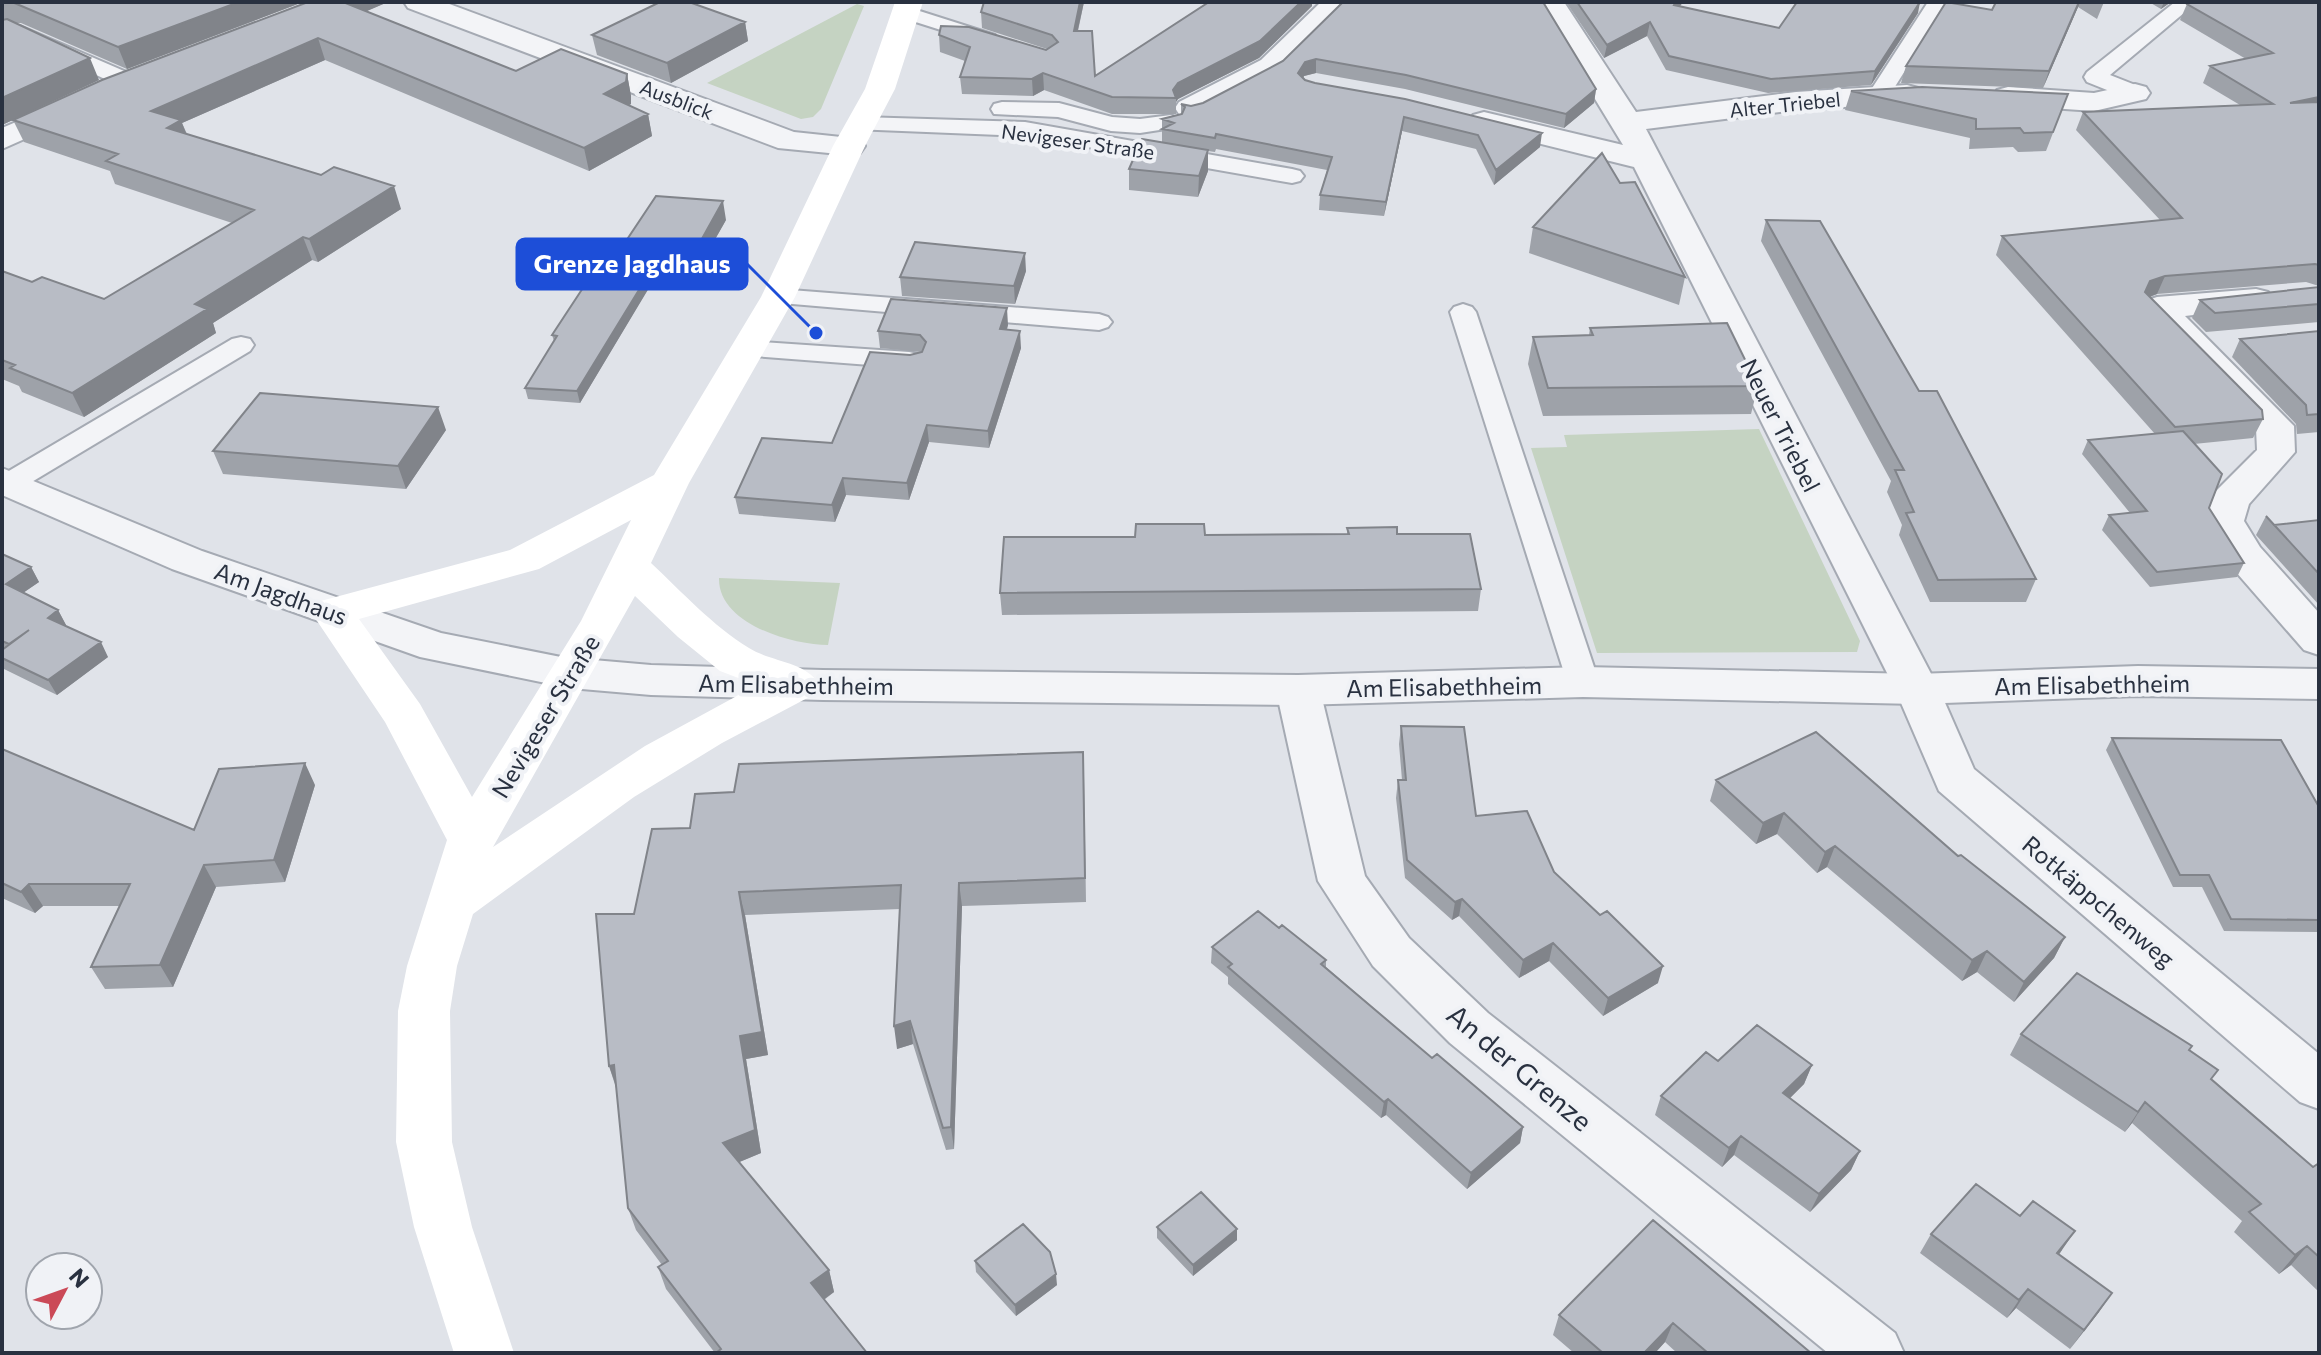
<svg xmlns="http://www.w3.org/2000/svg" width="2321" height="1355" viewBox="0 0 2321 1355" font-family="Commissioner,sans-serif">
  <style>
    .green { fill: #c5d3c2 }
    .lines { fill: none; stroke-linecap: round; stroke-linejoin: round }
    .service-casing { stroke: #a5aab3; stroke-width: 4 }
    .minor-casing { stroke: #a5aab3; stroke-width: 4 }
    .tertiary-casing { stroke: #a5aab3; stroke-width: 4 }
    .service { fill: #f3f4f7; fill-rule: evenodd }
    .minor { fill: #f3f4f7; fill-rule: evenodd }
    .tertiary { fill: #f3f4f7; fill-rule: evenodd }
    .secondary { fill: #fff; fill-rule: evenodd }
    .wall { fill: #9ea2a9 }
    .shaded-wall { fill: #81848a }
    .building { fill: #b8bcc5; stroke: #81848a; stroke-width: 2 }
    .labels { text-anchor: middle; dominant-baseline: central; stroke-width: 8; stroke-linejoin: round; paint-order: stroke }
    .far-street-label { font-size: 20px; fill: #293140; stroke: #f0f2f6 }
    .street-label { font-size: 24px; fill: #293140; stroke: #f0f2f6 }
    .near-street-label { font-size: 28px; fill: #293140; stroke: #f0f2f6 }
    .leader { fill: none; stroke: #1d4ed8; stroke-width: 3 }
    .callout-dot { fill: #1d4ed8; stroke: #f0f2f6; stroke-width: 3 }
    .callout { fill: #1d4ed8; stroke: #1d4ed8; stroke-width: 3 }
    .callout-label { font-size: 26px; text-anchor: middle; font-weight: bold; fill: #fff }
  </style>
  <rect width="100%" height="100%" fill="#e0e3e9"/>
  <path class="green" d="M857 4 864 6 821 109 813 117 801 119 707 83Z
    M1759 429 1860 641 1857 652 1597 653 1531 448 1567 447 1564 435Z
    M719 578 840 583 828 645C792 645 718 624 719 578Z"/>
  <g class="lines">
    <g class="service-casing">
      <path id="service" d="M1928 2H1948L1886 101H1870L1867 96Z
        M2175 2H2197L2110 75 2143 88 2146 93 2143 98H2127L2087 82 2084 77 2087 72Z
        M907 7 995 35 998 39 988 45 900 17 897 13 900 9Z
        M20 26 138 77 141 82 138 87H122L17 38 2 39V27Z
        M1002 102 1059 103 1112 117 1140 119 1171 115 1182 122 1179 127 1140 133 1111 131 1058 117 994 114 991 109 994 104Z
        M861 117 1025 122 1292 169 1300 171 1304 176 1300 181 1292 183 1025 136 853 129 850 124Z
        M778 289 1099 314 1108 317 1112 322 1108 327 1099 330 769 302 765 297 769 292Z
        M1463 304 1472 307 1476 312 1599 682 1594 690 1583 693 1572 690 1567 682 1450 312 1454 307Z
        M241 337 250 339 254 345 250 351 20 489 2 490V475L232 339Z
        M749 341 909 352 918 354 922 360 918 366 909 368 740 355 736 349 740 343Z"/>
    </g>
    <g class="minor-casing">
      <path id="minor" d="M404 2H444L794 132 860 139 865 146 860 153 849 155 778 148 408 8Z
        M1321 2H1351L1281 72 1201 114 1190 117 1179 114 1175 108 1179 102 1261 60Z
        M1536 2H1564L1636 112 1796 92 1907 85 1918 88 1922 94 1918 100 1907 103 1796 110 1646 129 1939 689 1974 769 2319 1054V1109L2300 1102 1939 791 1895 689 1634 167 1473 127 1469 121 1473 115 1484 112 1623 145Z
        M2135 84 2146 87 2150 93 2146 99 2094 111 2008 105 1997 102 1993 96 1997 90 2008 87 2094 93Z
        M72 98 83 101 87 107 83 113 2 149V128Z
        M2256 289 2268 292 2273 299 2268 306 2185 316 2294 426 2295 452 2249 504 2244 521 2260 547 2319 613V655L2304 650 2229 564 2204 521 2216 491 2257 450 2256 428 2139 308 2145 301 2157 297Z
        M2 468 202 551 441 633 586 662 592 673 586 684 570 688 420 657 172 569 2 495Z
        M1298 675 1314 679 1320 690 1365 876 1409 938 1488 1013 1895 1333 1904 1353H1828L1450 1043 1373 966 1318 881 1276 690 1282 679Z"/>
    </g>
    <g class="tertiary-casing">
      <path id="tertiary" d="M570 658 651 665 823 670 1298 675 1583 667 1917 674 2138 666 2319 669V699L2138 696 1917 704 1583 697 1298 705 823 700 651 695 570 688 554 684 548 673 554 662Z"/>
    </g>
    <use href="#service" class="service"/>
    <use href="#minor" class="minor"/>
    <use href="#tertiary" class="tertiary"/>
    <path class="secondary" d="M895 2H923L895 89 865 146 795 297 689 483 651 563C682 592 713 626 749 648 771 662 805 661 819 684L813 695 722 743 634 797 473 914 457 966 450 1011 452 1142 472 1227 514 1353H454L414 1227 396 1142 398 1011 407 966 447 840 385 722 311 612 317 602 510 550 654 475 761 297 833 146 865 89ZM631 520 581 621 472 797 420 704 359 619 539 569ZM635 596 678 637 720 671 757 685 645 746 493 847Z"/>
  </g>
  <path class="wall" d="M2 2H303L127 69 21 23H16L99 80 2 125Z
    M308 2H388L366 11 516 71 627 74 631 96V104L629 105 648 114 652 136 589 171 325 60 182 123 187 134 401 209 318 262 312 260 213 323 216 333 84 417 22 392 19 386 2 379V271L32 282 104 299 232 223 115 184 110 171 24 142 13 120Z
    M1084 2 1078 31 1095 76 1209 2H1312V6L1259 58 1178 99 1176 102V114H1112L1044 90 1033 96 962 94 960 77 965 61 940 52 939 35 1046 50 1047 49 982 28 981 12Z
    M1343 2 1596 89 1594 103 1564 128 1405 89 1316 73 1304 76 1303 78 1305 80 1540 147 1494 185 1476 149 1402 131 1384 216 1319 210 1320 195 1327 170 1216 149 1215 152 1208 151V171L1198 197 1129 190V169L1162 142V119L1181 115V104L1191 106 1203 103 1283 61Z
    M1566 2H1683L1680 6 1779 28 1918 13 1871 85 1768 93 1666 70 1647 36 1604 58Z
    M1996 2H2104L2097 19 2078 7 2043 88 1901 83 1906 66 1992 10Z
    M2149 2H2171L2161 9Z
    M2319 2V286L2306 282 2157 294 2150 297 2263 419 2253 438 2194 444 2209 508 2244 563 2237 577 2150 587 2102 530 2109 515 2130 513 2082 454 2088 440 2155 434 1996 255 2002 236 2160 220 2076 130 2083 112 2240 105 2203 83 2210 66 2246 59 2180 20 2187 4Z
    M745 22 748 41 671 83 597 55 592 35Z
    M1851 91 2068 94 2046 151 2018 152 2013 147 1969 149 1970 138 1845 110Z
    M1620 183 1685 277 1679 305 1529 253 1533 227Z
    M726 220 692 280 655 277 580 403 528 399 525 388 554 341 552 335 618 264 616 256Z
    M1766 220 1919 391 2036 579 2026 602H1930L1899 535 1902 525 1887 492 1891 481 1761 241Z
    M1026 271 1015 304 902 296 900 277Z
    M2319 287V322L2206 332 2192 318 2200 300Z
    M1008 325 1007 330 1021 348 989 448 929 442 909 500 846 495 835 522 739 514 735 497 832 443 910 355 921 352 880 348 878 331Z
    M1590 328 1758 386 1751 414 1543 416 1528 364 1533 337 1589 335Z
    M2319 331V432L2297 434 2296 424 2232 357 2240 339Z
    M446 430 406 489 223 474 213 451Z
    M2266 516 2274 525 2319 520V605L2256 535Z
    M1347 528 1397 534 1481 589 1478 611 1002 615 1000 593 1135 537 1347 534Z
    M2 554 31 567 39 582 23 593 58 610 66 625 65 626 108 657 57 695 4 669 2 666Z
    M1401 726 1476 816 1554 872 1658 983 1603 1016 1549 961 1519 978 1459 916 1452 920 1405 878 1396 798 1398 780H1402L1399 744Z
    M2112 738 2319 807V932L2224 931 2202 887H2173L2106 750Z
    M2 749 194 830 315 785 285 882 216 887 173 987 105 989 91 967 119 906H43L35 913 2 898Z
    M1084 776 1086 902 962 906 954 1149 946 1150 913 1044 897 1049 900 909 745 915 768 1055 746 1059 761 1153 739 1162 829 1270 834 1292 824 1300 867 1353H715L666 1289 658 1267 662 1265 636 1230 628 1208 616 1088 609 1066 634 914 690 828Z
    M1716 780 1958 856 2065 937 2054 958 2014 1002 1977 972 1962 981 1827 867 1817 873 1777 834 1756 844 1710 801Z
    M1279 928 1326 960V967L1432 1058 1523 1127 1520 1143 1467 1189 1386 1115 1381 1118 1228 984V977L1211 963 1212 947Z
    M2021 1034 2189 1051 2212 1080 2313 1167 2319 1163V1292L2291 1265 2279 1274 2234 1232 2242 1221 2132 1123 2125 1132 2010 1055Z
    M1718 1061 1812 1065 1804 1084 1790 1098 1860 1151 1851 1170 1810 1212 1734 1155 1722 1167 1655 1115 1661 1096Z
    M2020 1216 2062 1250 2059 1255 2099 1312 2070 1349 2016 1308 2007 1318 1920 1253 1931 1234Z
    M1653 1220 1811 1353H1677L1665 1342 1655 1353H1574L1553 1335 1559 1315Z
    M1157 1227 1237 1229V1240L1193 1276 1157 1238Z
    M975 1261 1057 1285 1016 1316 976 1272Z"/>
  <path class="shaded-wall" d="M239 2H303L127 69 118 47Z
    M338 2H388L344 21Z
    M1080 2H1084L1074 47V31Z
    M1301 2H1312V6L1259 58 1178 99 1176 102V98L1173 90 1178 83Z
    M1676 2H1683L1671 18 1674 5Z
    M1920 2 1918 13 1871 85 1875 71Z
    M2079 2H2080L2078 7 2043 88 2049 71Z
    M2164 2H2171L2161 9Z
    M745 22 748 41 671 83 667 63Z
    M1650 22 1647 36 1604 58 1607 45Z
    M318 38 325 60 182 123 190 143 167 130 151 111Z
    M90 58 99 80 2 125V98Z
    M1316 59V73L1304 76 1298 87V73L1305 62Z
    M1043 73 1044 90 1033 96 1032 79Z
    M627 74 631 96V104L609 116 604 94Z
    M1596 89 1594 103 1564 128 1566 114Z
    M2319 97V113L2290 103Z
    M648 114 652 136 589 171 584 148Z
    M1404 117 1402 131 1384 216 1386 202Z
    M1542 133 1540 147 1494 185 1496 170Z
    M1208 150V171L1198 197 1199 176Z
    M394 186 401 209 318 262 309 239Z
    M723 201 726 220 692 280 689 262Z
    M303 237 312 260 213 323 216 333 84 417 72 393 195 304Z
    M1025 253 1026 271 1015 304 1014 286Z
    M653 267 655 278 580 403 577 391Z
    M2165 276 2157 294 2143 299 2145 292 2150 281Z
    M1007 308 1008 325 1001 346 1000 329Z
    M1020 331 1021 348 989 448 988 431Z
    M438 407 446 430 406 489 398 466Z
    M927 425 929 442 909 500 907 483Z
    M843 478 846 495 835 522 832 505Z
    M31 567 39 582 14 599 6 584Z
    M58 610 66 625 56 632 48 618Z
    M101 642 108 657 57 695 48 680Z
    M305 763 315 785 285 882 274 860Z
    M1784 813 1777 834 1756 844 1763 823Z
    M1835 846 1827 867 1817 873 1825 852Z
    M204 865 216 887 173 987 160 965Z
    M959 883 962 906 954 1149 951 1127Z
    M29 884 43 906 35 913 21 892Z
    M739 892 745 915 768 1055 746 1059 761 1153 730 1166 723 1143 740 1036Z
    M1462 899 1459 916 1452 920 1455 902Z
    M2065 937 2054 958 2014 1002 2024 982Z
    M1553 943 1549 961 1519 978 1523 960Z
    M1987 951 1977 972 1962 981 1972 960Z
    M1663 966 1658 983 1603 1016 1608 998Z
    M910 1021 913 1044 897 1049 894 1026Z
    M614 1065 617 1089 609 1066Z
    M1812 1065 1804 1084 1776 1112 1783 1093Z
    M1388 1099 1386 1115 1381 1118 1384 1102Z
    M2145 1102 2132 1123 2125 1132 2138 1112Z
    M1523 1127 1520 1143 1467 1189 1471 1173Z
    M1741 1136 1734 1155 1722 1167 1729 1148Z
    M1860 1151 1851 1170 1810 1212 1819 1194Z
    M1237 1229V1240L1193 1276V1265Z
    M2075 1231 2062 1250 2044 1272 2057 1253Z
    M2307 1246 2291 1265 2279 1274 2295 1255Z
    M829 1270 834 1292 816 1305 811 1283Z
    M1056 1274 1057 1285 1016 1316 1015 1305Z
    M2028 1289 2016 1308 2007 1318 2019 1300Z
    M2112 1293 2099 1312 2070 1349 2084 1330Z
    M1673 1323 1665 1342 1655 1353H1644Z"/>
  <path class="building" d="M12 2H239L118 47Z
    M308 2H343L516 71 561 49 627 74 626 82 604 94 648 114 584 148 318 38 151 111 181 120 167 128 321 175 334 167 394 186 309 239 303 237 195 304 207 309 72 393 10 368 15 365 2 360V271L32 282 42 277 104 299 254 210 106 161 118 154 13 120 102 80Z
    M660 2H689L745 22 667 63 592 35Z
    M984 2H1080L1074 31H1092L1095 76 1209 2H1301L1260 41 1178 83 1173 90 1176 98 1112 97 1043 73 1032 79 960 77 970 47 939 35 941 26 969 27 1046 50 1058 42 1052 35 981 12Z
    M1343 2H1543L1596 89 1566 114 1406 75 1316 59 1305 62 1298 73 1305 80 1315 83 1405 99 1542 133 1496 170 1478 135 1404 117 1386 202 1320 195 1332 157 1216 134 1215 138 1162 129 1174 123 1162 119 1182 114 1185 107 1181 104 1191 106 1203 103 1283 61Z
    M1577 2H1676L1674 5 1779 28 1797 2H1920L1875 71 1771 79 1669 56 1650 22 1607 45Z
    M1946 2 1992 10 1996 2H2079L2049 71 1906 66Z
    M2188 2H2319V97L2290 103 2319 102V265L2315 264 2165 276 2150 281 2145 292 2262 410 2263 419 2175 427 2002 236 2182 218 2083 112 2273 104 2210 66 2273 53 2187 4Z
    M7 19 90 58 2 98V20Z
    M1922 87 2068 94 2053 132 2024 133 2020 128 1976 129V119L1851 91Z
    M1142 139 1208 150 1199 176 1129 169Z
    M1602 153 1620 183 1635 182 1685 277 1533 227Z
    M656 196 723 201 689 262 616 256Z
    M1766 220 1820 221 1919 391H1937L2036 579 1938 580 1906 513 1914 512 1895 470H1904Z
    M915 242 1025 253 1014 286 900 277Z
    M600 262 653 267 577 391 525 388 557 336 552 335Z
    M2319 287V304L2215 313 2200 300Z
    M891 299 1007 308 1000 329 1020 331 988 431 927 425 907 483 843 478 832 505 735 497 762 438 832 443 870 352 910 355 922 352 926 342 920 335 878 331Z
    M1727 323 1758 386 1548 388 1533 337 1593 335 1590 328Z
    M2319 331V414L2307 415 2306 405 2240 339Z
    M260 393 438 407 398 466 213 451Z
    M2183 431 2222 474 2209 508 2244 563 2157 572 2109 515 2147 511 2088 440Z
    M2266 516 2274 525 2319 520V574Z
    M1136 524H1204L1205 535 1349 534 1347 528 1397 527V534H1470L1481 589 1000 593 1004 537H1135Z
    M2 554 31 567 6 584 58 610 48 618 101 642 48 680 2 658V650L29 630 9 644 2 641Z
    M1401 726 1464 727 1476 816 1527 811 1554 872 1600 915 1607 911 1663 966 1608 998 1553 943 1523 960 1462 899 1455 902 1407 860 1398 780H1406Z
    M1816 732 1958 856 1961 855 2065 937 2024 982 1987 951 1972 960 1835 846 1825 852 1784 813 1763 823 1716 780Z
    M2112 738 2281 740 2319 807V920L2231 919 2209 875H2180Z
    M2 749 194 830 219 769 305 763 274 860 204 865 160 965 91 967 130 884H29L21 892 2 883Z
    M1083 752 1085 878 959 883 951 1127 943 1128 910 1021 894 1026 901 885 739 892 762 1032 740 1036 755 1130 723 1143 829 1270 811 1283 867 1353H718L717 1352 721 1349 658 1267 668 1261 628 1208 614 1065 609 1066 596 914H634L652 829 690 828 695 794 734 792 739 764Z
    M1258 911 1279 928 1282 925 1326 960 1321 964 1432 1058 1437 1054 1523 1127 1471 1173 1388 1099 1384 1102 1228 967 1232 964 1212 947Z
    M2077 973 2192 1046 2189 1050 2218 1070 2211 1079 2313 1167 2319 1163V1257L2307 1246 2295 1255 2249 1212 2261 1204 2145 1102 2138 1112 2021 1034Z
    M1757 1025 1812 1065 1783 1093 1860 1151 1819 1194 1741 1136 1729 1148 1661 1096 1706 1052 1718 1061Z
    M1976 1184 2020 1216 2033 1201 2075 1231 2057 1253 2112 1293 2084 1330 2028 1289 2019 1300 1931 1234Z
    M1201 1192 1237 1229 1193 1265 1157 1227Z
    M1653 1220 1811 1353H1708L1673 1323 1644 1353H1603L1559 1315Z
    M1023 1224 1050 1252 1056 1274 1015 1305 975 1261Z"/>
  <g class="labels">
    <g class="far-street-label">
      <text transform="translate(677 99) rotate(21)">Ausblick</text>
      <text transform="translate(1785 104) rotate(-6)">Alter Triebel</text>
      <text transform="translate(1078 141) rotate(8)">Nevigeser Straße</text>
    </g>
    <g class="street-label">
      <text transform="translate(1781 425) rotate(63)">Neuer Triebel</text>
      <text transform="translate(281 593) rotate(20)">Am Jagdhaus</text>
      <text transform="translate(796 684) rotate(1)">Am Elisabethheim</text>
      <text transform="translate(2092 684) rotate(-1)">Am Elisabethheim</text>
      <text transform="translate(1444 686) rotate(-1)">Am Elisabethheim</text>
      <text transform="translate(545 716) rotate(-59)">Nevigeser Straße</text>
      <text transform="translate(2099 901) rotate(40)">Rotkäppchenweg</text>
    </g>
    <g class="near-street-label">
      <text transform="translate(1520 1067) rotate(40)">An der Grenze</text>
    </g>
  </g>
  <path class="leader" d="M816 333L747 264"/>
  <circle class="callout-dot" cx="816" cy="333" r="8"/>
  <rect class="callout" x="517" y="239" width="230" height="50" rx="8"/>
  <g class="callout-label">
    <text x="632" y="273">Grenze Jagdhaus</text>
  </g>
  <rect width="2321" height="1355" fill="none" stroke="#293140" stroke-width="8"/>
  <g transform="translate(64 1291) rotate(49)"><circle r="38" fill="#f0f2f6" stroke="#a0a5ad" stroke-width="2"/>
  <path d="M0-6L14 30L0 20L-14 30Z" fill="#cb4957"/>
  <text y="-12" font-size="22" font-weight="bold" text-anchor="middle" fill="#293140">N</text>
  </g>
</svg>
